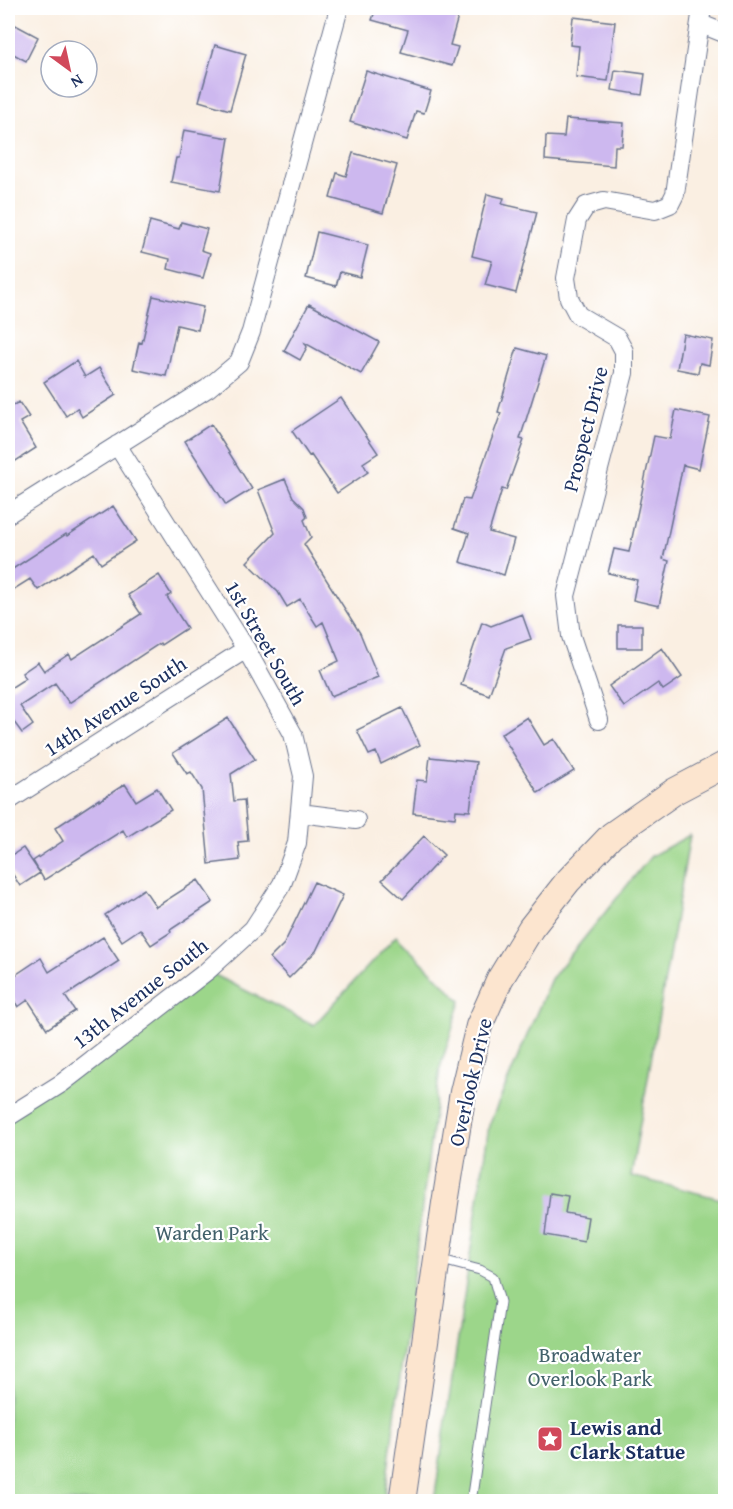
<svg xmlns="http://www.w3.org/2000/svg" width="733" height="1509" viewBox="0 0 733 1509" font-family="'Gentium Book Plus',serif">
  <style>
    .green { fill: #9cd68a; stroke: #5c8274; stroke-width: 1.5 }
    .building { fill: #cdb8ef }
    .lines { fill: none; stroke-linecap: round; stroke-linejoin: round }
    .lane-casing { stroke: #69728c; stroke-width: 11 }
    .street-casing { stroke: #69728c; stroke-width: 20 }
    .secondary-casing { stroke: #69728c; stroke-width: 28 }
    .lane { stroke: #fff; stroke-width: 9 }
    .street { stroke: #fff; stroke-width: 18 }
    .secondary { stroke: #fce5cf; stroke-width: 26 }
    .labels { text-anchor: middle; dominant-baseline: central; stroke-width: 4.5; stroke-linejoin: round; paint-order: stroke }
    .street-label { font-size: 21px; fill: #1b2f5e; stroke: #fff }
    .park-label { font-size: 21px; fill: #42616b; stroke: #fff }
    .poi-label { font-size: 21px; font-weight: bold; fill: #1b2f5e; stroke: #fff; text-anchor: start }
  </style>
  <rect width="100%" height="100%" fill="#fff"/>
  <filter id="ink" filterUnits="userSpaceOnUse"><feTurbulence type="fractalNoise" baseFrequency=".0167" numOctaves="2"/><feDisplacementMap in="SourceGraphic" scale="12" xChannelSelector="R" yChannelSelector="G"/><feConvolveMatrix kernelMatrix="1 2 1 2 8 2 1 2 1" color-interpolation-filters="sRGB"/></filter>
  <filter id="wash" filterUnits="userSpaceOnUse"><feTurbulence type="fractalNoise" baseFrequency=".008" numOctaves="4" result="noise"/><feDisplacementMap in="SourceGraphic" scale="24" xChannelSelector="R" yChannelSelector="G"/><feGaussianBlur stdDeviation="1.35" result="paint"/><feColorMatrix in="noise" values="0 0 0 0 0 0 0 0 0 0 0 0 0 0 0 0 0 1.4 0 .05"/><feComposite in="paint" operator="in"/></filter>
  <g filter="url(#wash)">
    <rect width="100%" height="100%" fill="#faefe2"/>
    <path class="green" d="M690 835 631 1176 725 1200V1501L434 1502 489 1125 551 979 651 856Z
      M396 936 461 1001 440 1068 384 1501 8 1502V1117L207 971 314 1025Z"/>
    <g id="blocks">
      <path class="building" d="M376 8H439L438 11 458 17 450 45 458 47 452 66 401 52 408 30 372 20Z
        M573 17 615 22 608 81 576 77 579 46 570 45Z
        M8 21 38 37 26 61 8 51Z
        M215 45 246 54 230 110 199 101Z
        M615 70 645 74 642 95 612 90Z
        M366 71 431 91 424 113 416 111 407 140 350 122Z
        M566 119 624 123 622 146H615L614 166 545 160 546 136 564 137Z
        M184 130 229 138 220 191 171 182 176 158H179Z
        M353 153 397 165 383 213 330 198 337 173 346 176Z
        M487 194 504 198 502 204 537 212 516 293 485 285 492 261 472 256Z
        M150 221 179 229 181 222 207 229 201 250 210 253 203 278 168 269 170 259 142 252Z
        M317 232 368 245 360 277 340 272 336 286 306 278Z
        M153 296 203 307 198 330 177 325 166 376 133 369 139 342 142 343Z
        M309 304 379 342 361 374 305 343 307 347 300 360 284 351Z
        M683 334 713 340 709 365 700 363 698 373 677 369Z
        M517 348 546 356 520 439 524 440 506 490 502 489 489 532 514 539 504 575 460 562 469 533 454 528 463 499 470 500 501 413 498 412Z
        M76 361 85 377 99 368 116 395 82 417 77 408 66 416 44 382Z
        M341 398 378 453 363 463 368 472 337 493 311 455 309 456 292 431Z
        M8 402 10 407 19 402 29 417 20 422 36 448 8 466Z
        M676 410 710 417 699 469 683 465 663 559 669 561 659 606 633 600 637 580 608 573 614 549 629 552 654 436 670 439Z
        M211 424 252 489 226 505 185 441Z
        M285 479 293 497 304 508 307 517 304 520 311 537 304 544 360 633 378 677 331 696 320 670 339 661 323 622 317 626 300 599 287 607 278 592 247 562 275 533 258 490Z
        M113 506 136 541 101 564 94 553 38 590 30 579 8 593V572L66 534 67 536Z
        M159 575 171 594 167 597 187 628 161 645 160 643 69 703 55 683 20 706 33 725 22 733 8 714V687L9 689 26 678 22 673 38 662 44 671 69 654 72 659 141 614 128 595Z
        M522 614 531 639 506 648 489 695 461 685 482 622 491 626Z
        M618 625H642V648H618Z
        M662 648 682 677 663 690 658 683 624 707 609 686Z
        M402 708 420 745 381 764 376 752 369 755 357 730Z
        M527 717 544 745 554 739 574 771 538 793 501 734Z
        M228 718 255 759 231 774 234 801 244 800 248 841 238 842 240 860 209 864 202 789 191 772 187 774 173 753Z
        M430 757 476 762 470 811 456 810 455 818 413 813 417 780 427 781Z
        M125 784 136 801 157 788 171 810 127 837 123 830 44 880 33 861 63 841 55 828 99 799V801Z
        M424 836 444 855 403 899 382 880Z
        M23 848 40 873 20 886 8 867V858Z
        M198 880 213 902 170 930 171 932 151 945 140 929 122 941 105 915 144 889 156 907Z
        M314 882 343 895 316 951 289 978 270 958 284 944Z
        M103 937 119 961 65 996 75 1011 47 1029 28 1000 18 1007 8 990V980L41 958 49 972Z
        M550 1193 568 1196 565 1213 588 1217 584 1242 545 1235Z"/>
    </g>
  </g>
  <g filter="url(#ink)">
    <use href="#blocks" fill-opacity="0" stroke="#69728c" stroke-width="1.5"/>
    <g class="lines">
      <g class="lane-casing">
        <path id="lane" d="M438 1259 480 1270 493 1277 500 1302 471 1502"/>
      </g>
      <g class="street-casing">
        <path id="street" d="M701 24 726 34
          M8 514 208 388 239 362 251 332 339 8
          M599 720 571 636 566 596 624 373V351L617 338 578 315 569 298 566 278 577 220 586 206 604 201 655 210 670 204 675 194 702 8
          M8 801 246 649
          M300 813 356 820
          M8 1117 62 1083 207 971 253 929 282 884 297 843 303 776 293 734 246 649 117 445"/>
      </g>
      <g class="secondary-casing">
        <path id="secondary" d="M402 1502 445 1203 463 1092 479 1026 500 979 531 928 568 881 612 835 675 791 726 764"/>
      </g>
      <use href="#lane" class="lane"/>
      <use href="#street" class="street"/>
      <use href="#secondary" class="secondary"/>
    </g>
  </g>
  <defs>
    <g id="sight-square" transform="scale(1.35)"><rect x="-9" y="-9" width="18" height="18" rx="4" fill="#d1495b" stroke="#fff"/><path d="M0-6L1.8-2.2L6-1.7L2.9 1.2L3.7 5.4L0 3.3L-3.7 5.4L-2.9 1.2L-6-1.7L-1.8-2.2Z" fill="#fff"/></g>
  </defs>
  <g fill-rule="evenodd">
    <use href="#sight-square" x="550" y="1439"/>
  </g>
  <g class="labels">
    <g class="street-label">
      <text transform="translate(585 429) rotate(-76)">Prospect Drive</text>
      <text transform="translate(266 643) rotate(60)">1st Street South</text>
      <text transform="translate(115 706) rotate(-33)">14th Avenue South</text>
      <text transform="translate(140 993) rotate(-38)">13th Avenue South</text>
      <text transform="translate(470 1082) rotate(-77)">Overlook Drive</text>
    </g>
    <g class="park-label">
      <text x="212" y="1232">Warden Park</text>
      <text x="590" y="1354">Broadwater<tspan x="590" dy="24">Overlook Park</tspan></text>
    </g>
    <g class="poi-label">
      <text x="570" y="1427">Lewis and<tspan x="570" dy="24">Clark Statue</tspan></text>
    </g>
  </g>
  <rect width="733" height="1509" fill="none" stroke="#fff" stroke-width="30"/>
  <g transform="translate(69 69) rotate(147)"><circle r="28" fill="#ffffff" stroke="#a4acbf" stroke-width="1.5"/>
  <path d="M0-4.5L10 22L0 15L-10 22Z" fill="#d1495b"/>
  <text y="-9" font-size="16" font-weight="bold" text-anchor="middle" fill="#1b2f5e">N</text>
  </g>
</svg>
